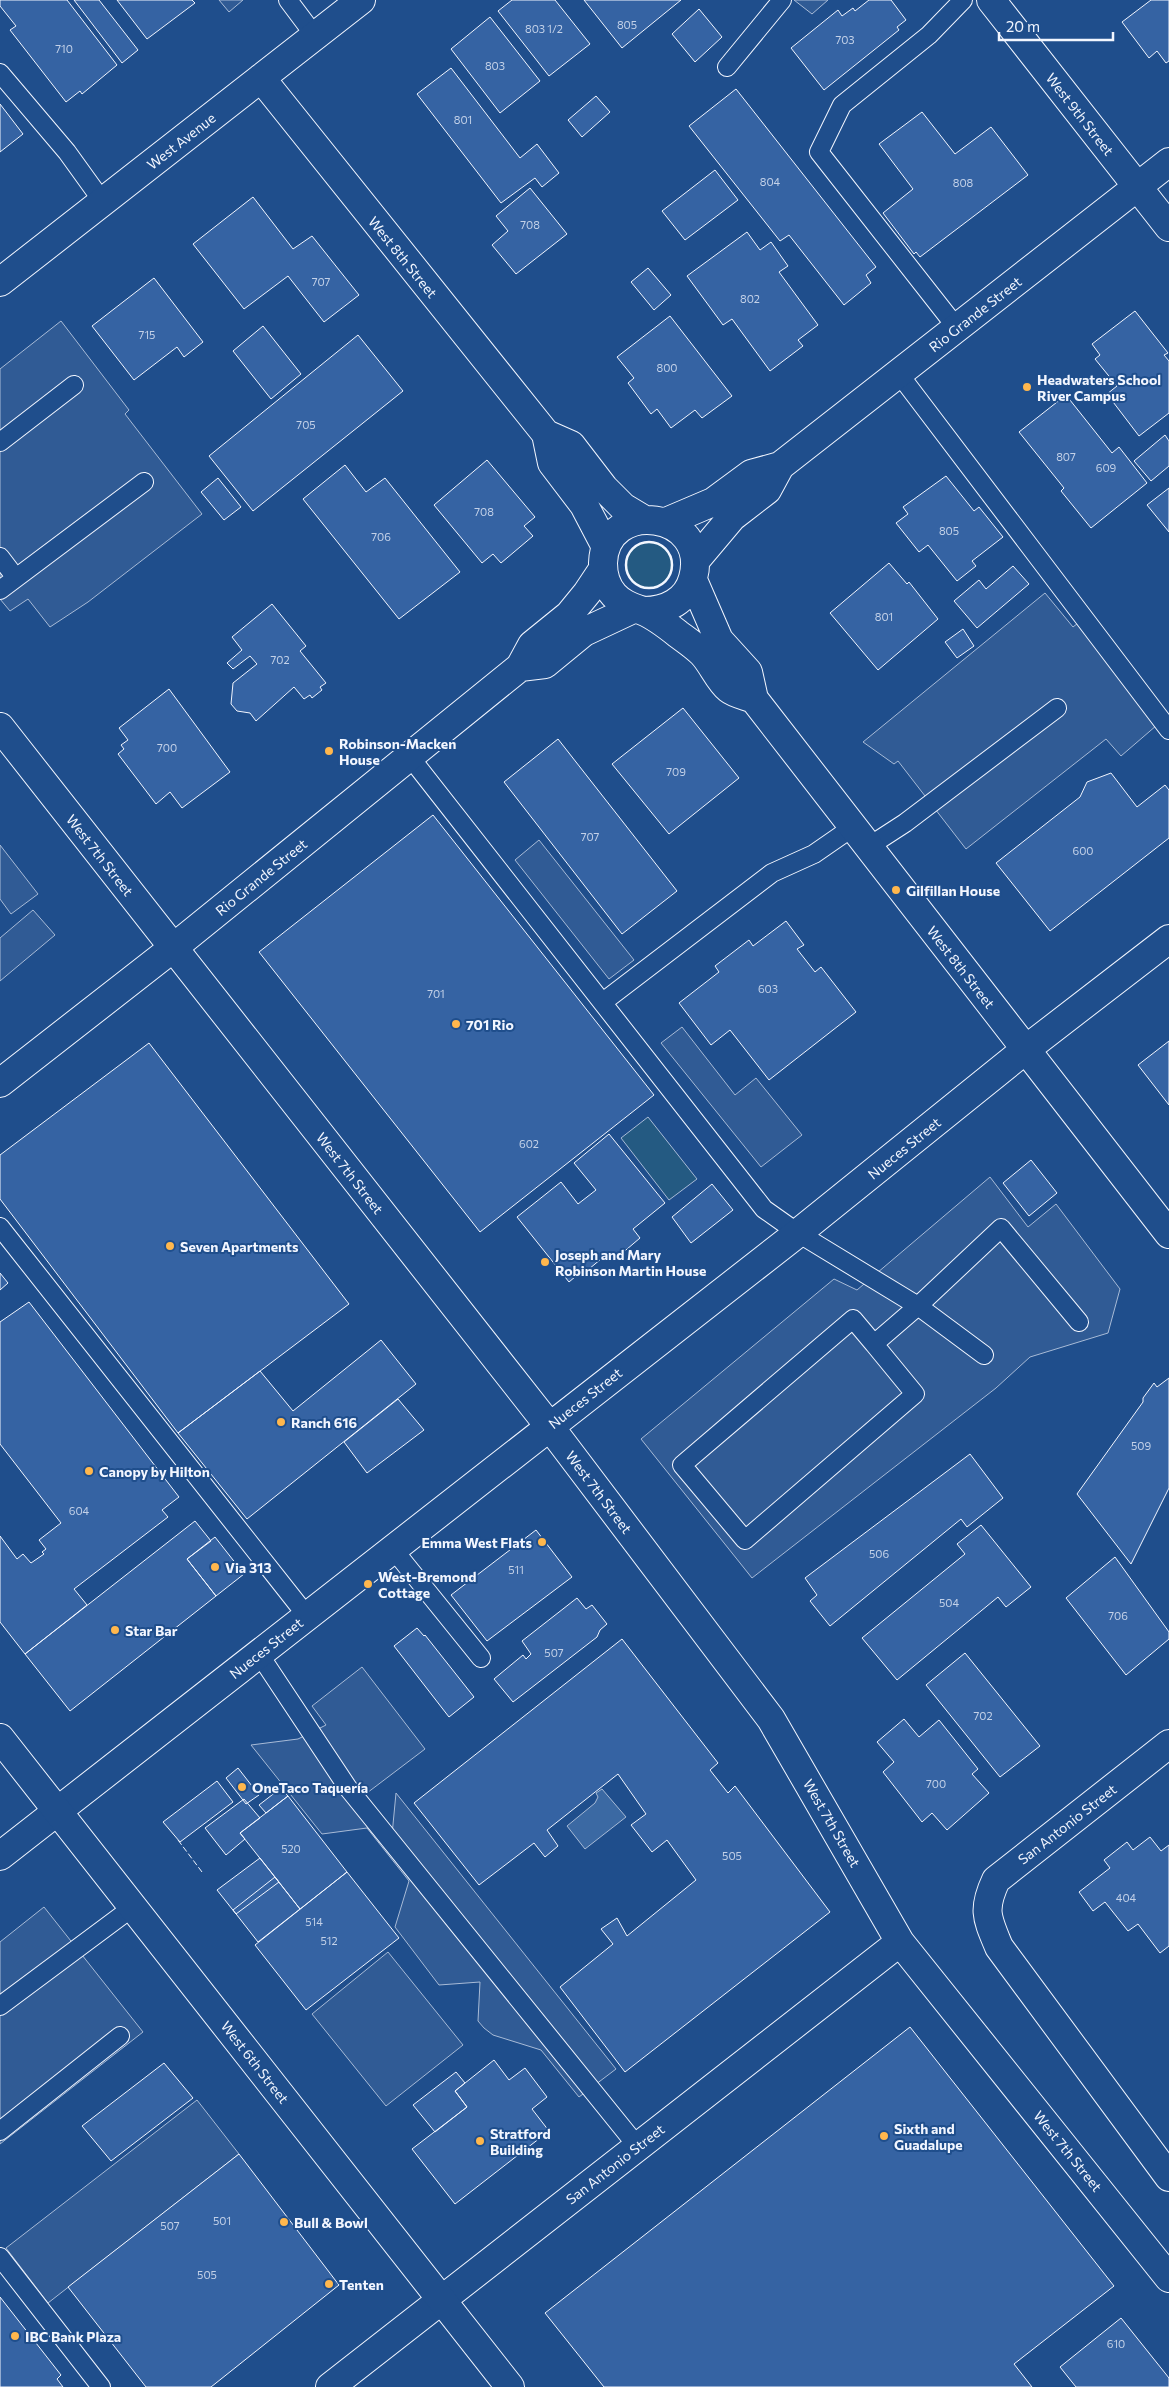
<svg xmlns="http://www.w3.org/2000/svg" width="1169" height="2387" viewBox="0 0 1169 2387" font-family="Commissioner,sans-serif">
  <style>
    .green { fill: #245a82; stroke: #a8bbd7 }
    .parking { fill: #305b95; stroke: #a8bbd7 }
    .water { fill: #3b69a3; stroke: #a8bbd7 }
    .building { fill: #3563a3; stroke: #f2f6ff }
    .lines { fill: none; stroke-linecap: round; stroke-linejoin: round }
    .service-casing { stroke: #f2f6ff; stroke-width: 20 }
    .minor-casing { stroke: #f2f6ff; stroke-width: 30 }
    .secondary-casing { stroke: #f2f6ff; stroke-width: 30 }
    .service { stroke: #1f4e8c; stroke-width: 18 }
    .minor { stroke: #1f4e8c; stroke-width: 28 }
    .secondary { stroke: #1f4e8c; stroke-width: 28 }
    .fence { stroke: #f2f6ff; stroke-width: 1; stroke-dasharray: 6 2.5; stroke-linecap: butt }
    .wall { stroke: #f2f6ff; stroke-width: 2.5 }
    .poi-dot { fill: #ffb74d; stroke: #1f4e8c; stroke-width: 2 }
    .labels { text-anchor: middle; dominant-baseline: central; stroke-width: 4; stroke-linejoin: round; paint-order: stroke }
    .number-label { font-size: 11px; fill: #c3d1e8 }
    .street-label { font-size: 14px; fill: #f2f6ff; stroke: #1f4e8c }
    .poi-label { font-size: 14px; font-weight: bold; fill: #f2f6ff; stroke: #1f4e8c; text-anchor: start }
  </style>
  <rect width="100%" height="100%" fill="#1f4e8c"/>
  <path class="green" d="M626 565a23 23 0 1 1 46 0a23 23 0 1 1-46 0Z
    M648 1117 697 1179 669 1200 621 1138Z"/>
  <path class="parking" d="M219 0H243L229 12Z
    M794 0H828L812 14Z
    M61 321 129 410 125 414 202 514 88 602 50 627 28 599 10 611 0 599V369Z
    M1045 593 1073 627 1078 623 1157 725 1121 756 1106 739 966 849 898 761 894 764 863 742Z
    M539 840 634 960 609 979 515 860Z
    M0 845 38 894 11 914 0 899Z
    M33 910 55 935 0 981V938Z
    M682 1027 735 1095 756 1078 802 1135 761 1167 661 1043Z
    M990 1177 1028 1227 1056 1204 1120 1289 1108 1333 1030 1357 996 1388 752 1578 641 1439 834 1279 857 1290Z
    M362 1667 425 1749 363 1796 392 1835 396 1793 616 2069 579 2097 541 2050 493 2035 484 2028 478 2021 480 1982 439 1985 395 1927 409 1881 367 1828 322 1834 251 1745 298 1739 326 1725 312 1706Z
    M44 1907 143 2032 0 2144V1942Z
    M388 1952 463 2045 386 2106 312 2014Z
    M197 2100 239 2154 48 2303 6 2248Z"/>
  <path class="water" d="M602 1789 626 1817 585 1849 567 1826 595 1803 598 1797 596 1793Z"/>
  <path class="building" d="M0 0H67L117 65 82 94 80 91 66 102 10 30 16 26 0 6Z
    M74 0H99L138 50 122 63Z
    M117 0H192L195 3 147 39Z
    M512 0H555L590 44 549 76 498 11Z
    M584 0H681L622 48Z
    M869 0H891L906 20 897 27 899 30 824 90 791 48 838 10 842 16 853 8 855 11Z
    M1151 0H1169V61L1166 63 1157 51 1149 58 1122 22Z
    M699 9 722 37 695 62 672 34Z
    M490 17 540 81 500 113 451 49Z
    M451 68 520 158 537 144 559 173 542 187 535 178 501 203 417 94Z
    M736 89 876 267 866 275 871 283 844 305 789 235 780 241 689 126Z
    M596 96 610 112 582 137 568 120Z
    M0 104 23 134 0 152Z
    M922 112 955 154 991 127 1028 175 920 257 916 252 914 254 883 213 913 189 879 144Z
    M715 170 738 200 685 240 662 211Z
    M530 188 567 234 516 274 492 245 508 231 496 216Z
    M253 197 293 249 312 236 359 295 324 322 288 276 244 309 193 244Z
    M747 232 760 250 771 242 788 266 779 272 818 325 798 340 803 346 770 371 732 319 723 325 687 276Z
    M648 268 671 295 654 310 631 282Z
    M154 278 203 342 184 357 177 347 134 380 92 326Z
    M1135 311 1168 353 1164 355 1169 361V413L1139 436 1107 394 1117 386 1095 359 1100 355 1092 344Z
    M670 316 732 396 702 418 695 410 671 428 657 409 651 414 628 383 634 378 617 357Z
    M263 326 301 374 271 399 233 351Z
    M358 335 403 391 253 511 209 456Z
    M1066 395 1112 453 1119 447 1147 483 1091 528 1061 491 1064 488 1019 432Z
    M1165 435 1169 441V466L1151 481 1134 461Z
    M487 460 535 517 524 526 533 536 501 563 493 554 482 563 434 505Z
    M345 465 366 492 385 478 460 572 399 619 303 499Z
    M946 476 974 511 979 507 1003 537 972 561 976 566 957 581 928 545 919 552 896 523 908 514 903 507Z
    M218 478 241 507 224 520 201 492Z
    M1169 488V532L1147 505Z
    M889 563 907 584 909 582 938 619 878 670 830 613Z
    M1013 566 1029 584 977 628 954 601 979 580 986 589Z
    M272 604 306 646 300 651 326 683 320 687 322 690 312 698 310 695 304 699 294 687 256 721 250 713 237 711 231 704 233 683 257 664 250 656 233 669 227 663 242 650 232 637Z
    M963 629 974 646 957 658 945 642Z
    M169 689 230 772 182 808 170 792 156 804 118 754 124 749 121 745 128 740 119 728Z
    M683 708 739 778 669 834 612 764Z
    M558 739 677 891 622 934 504 782Z
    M1111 773 1137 807 1165 785 1169 790V838L1050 931 996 863 1080 797 1087 782Z
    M433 815 654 1095 480 1232 259 952Z
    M786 921 804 945 797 949 815 972 821 967 856 1012 769 1080 730 1030 711 1045 679 1003 719 972 715 966 749 940 753 946Z
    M1169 1041V1105L1138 1065Z
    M149 1043 349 1304 178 1433 0 1199V1155Z
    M609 1134 665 1203 633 1229 640 1238 613 1261 607 1254 583 1274 582 1271 569 1282 517 1217 561 1182 578 1204 596 1190 574 1163Z
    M1031 1160 1057 1193 1029 1216 1003 1183Z
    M712 1184 733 1210 691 1243 672 1217Z
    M0 1273 8 1283 0 1290Z
    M29 1302 179 1497 162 1510 168 1517 74 1589 87 1605 25 1654 0 1622V1536L17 1559 23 1554 31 1563 44 1554 42 1552 46 1549 39 1540 61 1523 0 1444V1322Z
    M381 1340 416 1384 247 1519 178 1433 260 1371 293 1411Z
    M1169 1378V1488L1131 1564 1077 1494 1143 1402V1398L1154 1383 1157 1387Z
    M398 1399 424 1430 367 1473 344 1442Z
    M970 1454 1003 1498 967 1527 961 1519 830 1626 810 1601 817 1595 805 1578Z
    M195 1521 211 1541 187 1559 216 1596 70 1711 25 1654Z
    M981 1525 1031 1587 1006 1607 998 1597 897 1680 862 1638 965 1554 957 1544Z
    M536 1530 572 1577 487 1641 451 1595Z
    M215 1537 244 1574 216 1596 187 1559Z
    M1115 1557 1169 1632V1639L1126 1675 1066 1598Z
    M577 1598 586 1609 592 1605 607 1624 600 1630 597 1637 513 1702 494 1679 523 1655 526 1659 531 1654 522 1641Z
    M417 1628 424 1636 425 1635 474 1697 449 1717 394 1646Z
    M622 1639 718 1763 710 1770 728 1793 735 1786 830 1912 625 2072 560 1987 613 1944 601 1929 617 1918 627 1936 696 1880 667 1840 652 1852 631 1825 646 1814 618 1774 547 1830 558 1846 545 1857 534 1843 479 1885 414 1803Z
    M965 1653 1040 1746 1000 1777 926 1685Z
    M904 1719 919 1737 939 1720 978 1769 972 1774 989 1793 947 1830 932 1813 922 1822 883 1772 894 1762 877 1742Z
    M238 1768 259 1795 246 1804 226 1778Z
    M217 1781 233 1802 180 1842 163 1822Z
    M281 1788 288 1796 266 1813 259 1805Z
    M288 1796 347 1872 300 1909 240 1833Z
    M244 1799 260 1818 240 1833 245 1839 226 1855 205 1828Z
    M1150 1837 1161 1851 1169 1845V1946L1160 1953 1138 1924 1128 1931 1105 1902 1093 1911 1079 1892 1110 1868 1104 1860 1127 1842 1133 1850Z
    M260 1858 279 1882 236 1914 217 1890Z
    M347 1872 399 1938 306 2010 255 1945Z
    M275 1877 300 1909 258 1942 233 1910Z
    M910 2027 1114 2286 1014 2364 1032 2387H604L545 2313Z
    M494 2060 509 2080 525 2068 547 2097 532 2109 549 2131 455 2204 412 2149 467 2107 455 2091Z
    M164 2063 193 2098 111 2161 82 2126Z
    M456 2072 465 2083 455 2091 467 2107 435 2132 413 2105Z
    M239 2154 339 2285 211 2387H146L68 2287Z
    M0 2297 61 2375 57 2379 63 2387H0Z
    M1121 2318 1169 2378V2387H1076L1060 2367Z"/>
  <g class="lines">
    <g class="service-casing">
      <path id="service" d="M288 0 315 36
        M727 67 782 0
        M0 73 67 152 103 202
        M957 328 819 152 842 105 929 35 963 0
        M899 374 1169 730
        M0 442 74 385
        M0 557 16 578 144 482
        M0 590 16 578
        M410 757 764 1209 798 1233 918 1306 1001 1228 1079 1322
        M868 847 905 823 1057 708
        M603 1002 772 873 814 854 853 827
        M0 1227 307 1616
        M874 1344 915 1394 745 1540 682 1465 853 1319 874 1344 918 1306 984 1355
        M393 1549 481 1658
        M259 1654 348 1788 638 2147
        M0 2006 133 1907
        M0 2131 120 2036
        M0 2257 101 2387"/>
    </g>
    <g class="minor-casing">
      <path id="minor" d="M991 0 1169 227
        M261 78 546 434 571 445 604 488 623 507 643 519
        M0 282 361 0
        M546 434 552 463 584 505 606 547
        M666 522 713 502 751 474 780 466 1169 162
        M695 561 732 517 767 490 780 466
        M693 580 719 640 748 672 754 699 1169 1234
        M644 611C666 611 687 601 693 578 711 511 605 497 603 563 603 574 606 586 614 595 622 604 632 607 643 611 655 616 668 626 678 634 686 640 695 646 702 653 712 663 718 680 729 689 735 694 747 696 754 699
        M520 667 545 664 584 632 633 609
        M0 727 550 1427 771 1719 900 1942 1169 2278
        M0 1083 173 948 520 667 532 645 569 615 587 593 603 569
        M1169 1744 996 1880C982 1910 987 1918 999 1947L1169 2177
        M0 1856 798 1233 1025 1050 1169 939
        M330 2387 900 1942"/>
    </g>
    <g class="secondary-casing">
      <path id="secondary" d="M0 1738 510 2387"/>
    </g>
    <use href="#service" class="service"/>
    <use href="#minor" class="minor"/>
    <use href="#secondary" class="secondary"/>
    <path class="fence" d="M178 1840 202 1872"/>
    <path class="wall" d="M626 565a23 23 0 1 1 46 0a23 23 0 1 1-46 0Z"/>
  </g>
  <g class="poi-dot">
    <circle cx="1027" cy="387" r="5"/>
    <circle cx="329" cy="751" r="5"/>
    <circle cx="896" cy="890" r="5"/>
    <circle cx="456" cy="1024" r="5"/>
    <circle cx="170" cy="1246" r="5"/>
    <circle cx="545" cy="1262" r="5"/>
    <circle cx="281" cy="1422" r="5"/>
    <circle cx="89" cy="1471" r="5"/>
    <circle cx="542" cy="1542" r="5"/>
    <circle cx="215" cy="1567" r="5"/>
    <circle cx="368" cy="1584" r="5"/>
    <circle cx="115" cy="1630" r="5"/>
    <circle cx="242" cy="1787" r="5"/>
    <circle cx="884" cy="2136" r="5"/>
    <circle cx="480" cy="2141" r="5"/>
    <circle cx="284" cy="2222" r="5"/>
    <circle cx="329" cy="2284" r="5"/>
    <circle cx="15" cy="2336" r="5"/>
  </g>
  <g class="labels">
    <g class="number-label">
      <text x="627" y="24">805</text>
      <text x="544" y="28">803 1/2</text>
      <text x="845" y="39">703</text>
      <text x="64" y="48">710</text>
      <text x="495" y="65">803</text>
      <text x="463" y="119">801</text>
      <text x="770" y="181">804</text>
      <text x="963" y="182">808</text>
      <text x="530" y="224">708</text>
      <text x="321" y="281">707</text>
      <text x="750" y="298">802</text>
      <text x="147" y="334">715</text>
      <text x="667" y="367">800</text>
      <text x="306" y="424">705</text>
      <text x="1066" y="456">807</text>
      <text x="1106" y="467">609</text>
      <text x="484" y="511">708</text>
      <text x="949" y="530">805</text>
      <text x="381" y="536">706</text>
      <text x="884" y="616">801</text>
      <text x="280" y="659">702</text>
      <text x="167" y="747">700</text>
      <text x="676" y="771">709</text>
      <text x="590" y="836">707</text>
      <text x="1083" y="850">600</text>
      <text x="768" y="988">603</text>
      <text x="436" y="993">701</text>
      <text x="529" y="1143">602</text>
      <text x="1141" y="1445">509</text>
      <text x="79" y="1510">604</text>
      <text x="879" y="1553">506</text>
      <text x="516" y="1569">511</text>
      <text x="949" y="1602">504</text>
      <text x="1118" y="1615">706</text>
      <text x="554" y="1652">507</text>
      <text x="983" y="1715">702</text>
      <text x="936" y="1783">700</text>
      <text x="291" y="1848">520</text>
      <text x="732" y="1855">505</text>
      <text x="1126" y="1897">404</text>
      <text x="314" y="1921">514</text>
      <text x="329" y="1940">512</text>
      <text x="222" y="2220">501</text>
      <text x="170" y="2225">507</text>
      <text x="207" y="2274">505</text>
      <text x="1116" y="2343">610</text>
    </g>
    <g class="street-label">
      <text transform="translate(1080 114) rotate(52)">West 9th Street</text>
      <text transform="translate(181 141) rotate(-38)">West Avenue</text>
      <text transform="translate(403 257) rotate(51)">West 8th Street</text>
      <text transform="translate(975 314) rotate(-38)">Rio Grande Street</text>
      <text transform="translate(100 855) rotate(52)">West 7th Street</text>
      <text transform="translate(261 877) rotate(-39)">Rio Grande Street</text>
      <text transform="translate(961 967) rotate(52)">West 8th Street</text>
      <text transform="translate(904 1148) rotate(-39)">Nueces Street</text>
      <text transform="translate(350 1173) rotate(52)">West 7th Street</text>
      <text transform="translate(585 1398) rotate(-38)">Nueces Street</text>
      <text transform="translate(599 1492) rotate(53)">West 7th Street</text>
      <text transform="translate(266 1648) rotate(-38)">Nueces Street</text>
      <text transform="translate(832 1823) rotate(60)">West 7th Street</text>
      <text transform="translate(1067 1824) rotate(-38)">San Antonio Street</text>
      <text transform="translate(255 2062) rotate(52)">West 6th Street</text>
      <text transform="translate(1068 2151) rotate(51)">West 7th Street</text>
      <text transform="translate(615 2164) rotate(-38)">San Antonio Street</text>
    </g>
    <g class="poi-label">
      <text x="1037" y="379">Headwaters School<tspan x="1037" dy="16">River Campus</tspan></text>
      <text x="339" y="743">Robinson-Macken<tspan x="339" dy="16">House</tspan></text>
      <text x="906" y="890">Gilfillan House</text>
      <text x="466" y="1024">701 Rio</text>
      <text x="180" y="1246">Seven Apartments</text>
      <text x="555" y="1254">Joseph and Mary<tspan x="555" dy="16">Robinson Martin House</tspan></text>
      <text x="291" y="1422">Ranch 616</text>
      <text x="99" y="1471">Canopy by Hilton</text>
      <text x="532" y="1542" text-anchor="end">Emma West Flats</text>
      <text x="225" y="1567">Via 313</text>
      <text x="378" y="1576">West-Bremond<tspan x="378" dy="16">Cottage</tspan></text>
      <text x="125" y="1630">Star Bar</text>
      <text x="252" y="1787">OneTaco Taquería</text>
      <text x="894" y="2128">Sixth and<tspan x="894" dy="16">Guadalupe</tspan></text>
      <text x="490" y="2133">Stratford<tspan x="490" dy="16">Building</tspan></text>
      <text x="294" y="2222">Bull &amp; Bowl</text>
      <text x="339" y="2284">Tenten</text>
      <text x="25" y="2336">IBC Bank Plaza</text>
    </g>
  </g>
  <path d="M999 32v8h114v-8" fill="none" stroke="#f2f6ff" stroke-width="2.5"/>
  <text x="1006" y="32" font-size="15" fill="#f2f6ff" stroke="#1f4e8c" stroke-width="4" paint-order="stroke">20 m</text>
</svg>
